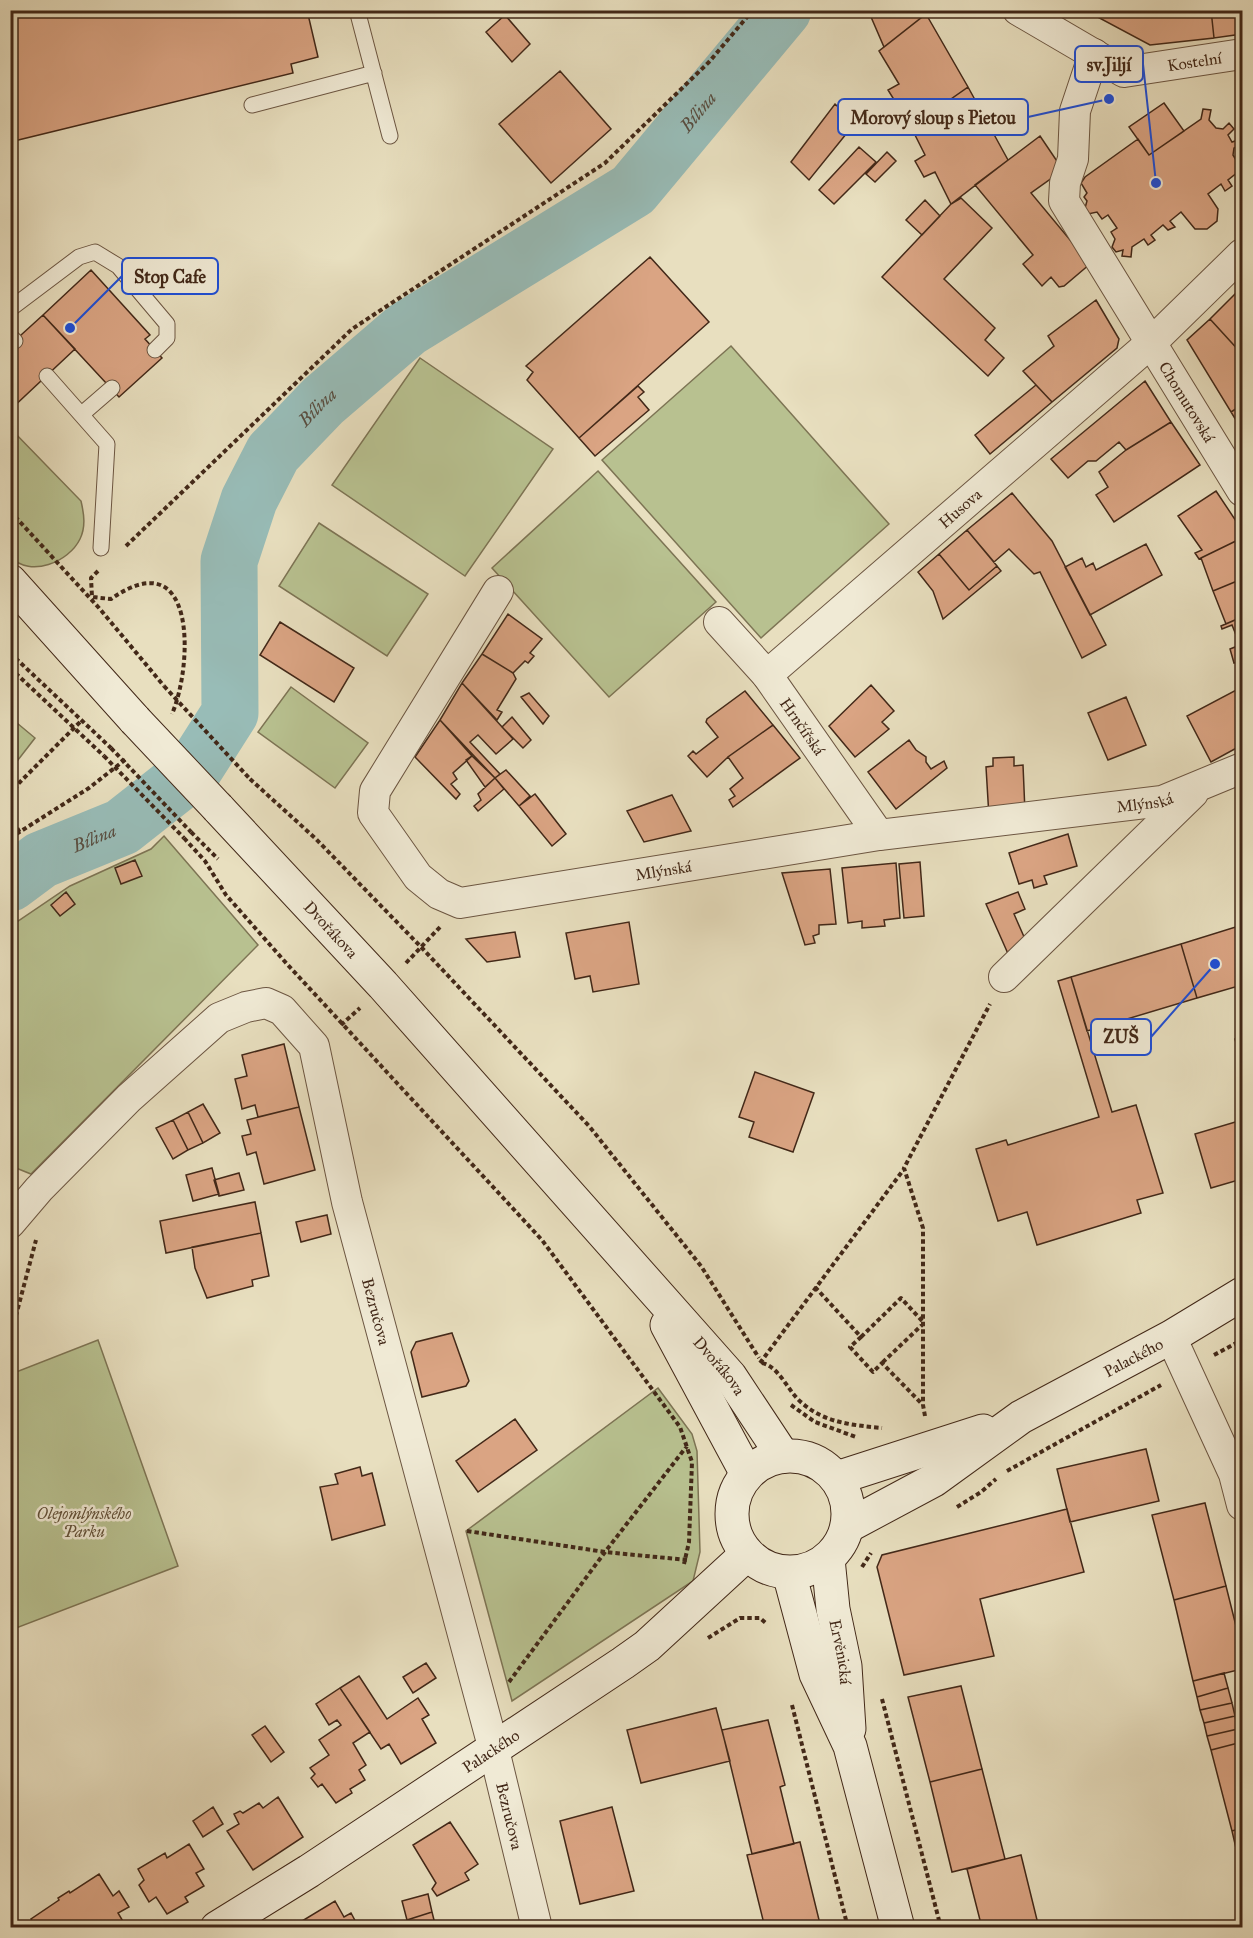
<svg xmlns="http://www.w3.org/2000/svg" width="1253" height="1938" viewBox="0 0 1253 1938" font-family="'IM FELL Great Primer',serif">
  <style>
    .green { fill: #b8c190; stroke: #7d7454; stroke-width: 1.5 }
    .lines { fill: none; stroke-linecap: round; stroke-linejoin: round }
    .river { stroke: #98bcb7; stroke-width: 57 }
    .building { fill: #daa483; stroke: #422818; stroke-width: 1.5 }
    .lane-casing { stroke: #6c5642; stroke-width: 17 }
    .street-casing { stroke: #6c5642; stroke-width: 32 }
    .secondary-casing { stroke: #422818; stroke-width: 35 }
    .path { stroke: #422818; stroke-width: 4; stroke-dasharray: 4.5 3; stroke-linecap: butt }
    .lane { stroke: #f0ead5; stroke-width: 15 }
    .street { stroke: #f0ead5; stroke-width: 30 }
    .secondary { stroke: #f0ead5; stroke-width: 33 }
    .secondary-bridge-casing { stroke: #422818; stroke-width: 35; stroke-linecap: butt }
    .path-bridge { stroke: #422818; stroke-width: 4; stroke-dasharray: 4.5 3; stroke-linecap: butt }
    .secondary-bridge { stroke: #f0ead5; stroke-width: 33 }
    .labels { text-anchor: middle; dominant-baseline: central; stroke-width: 5; stroke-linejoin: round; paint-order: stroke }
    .street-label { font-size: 16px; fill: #422818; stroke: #f0ead5 }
    .park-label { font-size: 16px; font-style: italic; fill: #604e36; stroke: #f0ead5 }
    .water-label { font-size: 18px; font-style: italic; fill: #584d40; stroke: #f0ead5 }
    .leader { fill: none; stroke: #1d4ed8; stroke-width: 2 }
    .callout-dot { fill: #1d4ed8; stroke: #f0ead5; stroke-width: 2 }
    .callout { fill: #f0ead5; stroke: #1d4ed8; stroke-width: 2 }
    .callout-label { font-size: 18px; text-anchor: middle; font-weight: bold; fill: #422818 }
  </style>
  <rect width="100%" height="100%" fill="#e8dfbf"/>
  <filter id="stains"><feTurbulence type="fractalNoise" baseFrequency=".00333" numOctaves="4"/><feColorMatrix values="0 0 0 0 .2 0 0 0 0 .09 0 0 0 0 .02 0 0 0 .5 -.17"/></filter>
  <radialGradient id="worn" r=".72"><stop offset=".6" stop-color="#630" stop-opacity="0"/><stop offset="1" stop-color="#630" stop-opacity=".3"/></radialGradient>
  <path class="green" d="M731 346 889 524 761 638 602 460Z
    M420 358 553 449 465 576 332 485Z
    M11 429 81 501C84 514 86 527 80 539 69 562 30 578 11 557Z
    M598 471 716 602 609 697 492 568Z
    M319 523 428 594 387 656 279 586Z
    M291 687 368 743 335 788 258 732Z
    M11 718 35 738 11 769Z
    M164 836 258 945 31 1174 11 1166V926L70 886 151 849Z
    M98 1340 178 1566 11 1630V1374Z
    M658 1388 692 1434 697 1451 700 1552 693 1581 512 1701 466 1531Z"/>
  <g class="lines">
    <path class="river" id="s1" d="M10 883 41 860 122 827 193 771 230 713 229 561 249 500 273 453 323 401 407 329 633 190 783 10"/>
  </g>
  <path class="building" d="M10 10H307L318 57 291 64 293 73 10 142Z
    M868 10H925L926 14 884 47Z
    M1092 10H1211L1214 38 1150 45 1090 13Z
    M1211 10H1242V34L1214 38Z
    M926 14 968 87 911 127 888 90 899 84 879 51Z
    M505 15 530 44 512 62 486 32Z
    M560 71 611 129 551 183 499 124Z
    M968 87 1008 160 951 204 935 172 924 177 915 161 925 155 911 127Z
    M1164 103 1184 131 1149 155 1129 127Z
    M835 104 855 123 809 180 791 162Z
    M1203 109 1211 110 1209 120 1216 128 1223 129 1229 123 1234 129 1228 135 1232 142 1241 139 1242 145 1234 148 1233 155 1239 165H1242V173L1238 172 1228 180 1232 186 1225 191 1221 184 1208 194 1218 209 1217 221 1207 229H1195L1181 212 1170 221 1175 227 1168 230 1163 225 1151 235 1155 240 1148 245 1144 239 1132 247 1131 257 1122 256 1123 250 1116 252 1112 247 1115 239 1111 232 1117 228 1108 215 1102 219 1097 212 1088 214 1085 208 1087 201 1084 197 1087 193 1081 183 1085 177 1138 139 1149 155 1201 119Z
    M1040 136 1063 170 1031 193 1090 264 1064 286 1059 287 1051 277 1042 286 1023 264 1033 255 975 185Z
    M859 147 876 162 834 204 819 190Z
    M887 152 896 161 875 182 866 174Z
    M961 198 992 228 944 279 995 328 985 340 1004 358 988 376 882 277 951 204Z
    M925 200 940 216 922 235 906 220Z
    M650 257 709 322 579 438 527 380 533 372 526 366Z
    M91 270 150 335 145 339 162 358 119 397 43 315Z
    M1242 287V354L1210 319Z
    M1096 300 1119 339 1117 348 1052 402 1023 371 1054 346 1048 336Z
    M43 315 75 349 10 410V345Z
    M1210 319 1242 354V405L1231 412 1187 340Z
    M1145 381 1171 422 1126 450 1119 442 1096 461H1088L1068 478 1051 459Z
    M1036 385 1052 402 990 454 975 435Z
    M638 386 644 392 638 397 649 410 595 456 579 438Z
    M1242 405V430L1231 412Z
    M1171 422 1200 465 1114 522 1096 495 1108 487 1099 472 1126 450Z
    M1216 491 1242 530V538L1199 559 1195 553 1202 550 1178 516Z
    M1012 493 1052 541 1106 645 1082 658 1040 572 1034 574 1009 549 994 562 967 530Z
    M967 530 997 566 969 590 939 554Z
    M1242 538V579L1213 591 1201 558Z
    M1146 544 1162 575 1090 615 1065 567 1082 558 1086 567 1093 563 1096 570Z
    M939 554 969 590 997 566 1001 571 943 619 933 591 918 572Z
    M1242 579V617L1226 624 1213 591Z
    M508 614 542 639 530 653 534 656 528 663 525 661 513 673 482 654Z
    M1242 617V661L1234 663 1230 649 1240 645 1232 625 1222 629 1221 626Z
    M280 622 354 668 334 702 260 655Z
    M482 654 513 673 516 679 497 710 502 712 497 720 462 683Z
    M462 683 513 739 496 754 478 735 470 742 500 774 495 778 440 720Z
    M871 685 894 711 882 722 889 729 855 757 829 726Z
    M1240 688 1242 693V745L1211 762 1187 716Z
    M745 691 773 725 728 757 707 777 688 756 693 751 696 754 718 737 706 722 707 719Z
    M529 693 549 716 543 724 521 697Z
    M1126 697 1146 745 1108 760 1088 713Z
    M512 717 531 740 523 748 502 727Z
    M440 720 472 756 453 773 457 779 451 784 460 794 456 799 415 757Z
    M773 725 800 758 733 807 729 800 735 796 730 789 743 778 728 757Z
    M909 740 916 750 926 757V762L931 769 944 761 947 768 896 809 868 772Z
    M472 756 495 778 485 787 466 760Z
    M1014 757V766L1023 765 1025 812 989 817 986 767 993 766V758Z
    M506 770 530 796 519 806 495 778Z
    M495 778 504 789 478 811 474 806 481 800 478 794Z
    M535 794 566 834 552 846 519 806Z
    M672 795 691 831 644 842 627 811Z
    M1068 834 1077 866 1044 876 1047 884 1034 888 1032 880 1019 884 1009 853Z
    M135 860 142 876 121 884 115 868Z
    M920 862 924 916 904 918 899 864Z
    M896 863 900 918 884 920 885 926 862 928V921L848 923 842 868Z
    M830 869 836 924 819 925V934L813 936 815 943 805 945 782 873Z
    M66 892 75 904 60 916 51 905Z
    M1018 892 1025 909 1014 914 1025 939 1009 956 986 904Z
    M629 922 639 984 593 992 590 976 575 979 566 933Z
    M1242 925V985L1197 998 1181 944Z
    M515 932 520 957 487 962 466 939Z
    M1181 944 1197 998 1087 1031 1071 977Z
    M1071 977 1112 1112 1136 1105 1163 1193 1137 1200 1141 1213 1037 1245 1027 1212 998 1221 976 1149 1006 1140 1008 1145 1099 1117 1058 981Z
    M1242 1037V1066L1235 1039Z
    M284 1044 299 1107 258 1117 255 1105 242 1109 240 1099 235 1079 247 1076 242 1055Z
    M755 1072 814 1093 793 1152 749 1137 754 1122 739 1117Z
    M203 1104 220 1133 203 1143 188 1112Z
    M299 1107 315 1170 264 1184 256 1152 247 1155 242 1136 251 1134 247 1120Z
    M188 1112 203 1143 188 1150 173 1120Z
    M173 1120 188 1150 173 1159 156 1128Z
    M1242 1120V1179L1211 1188 1195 1134Z
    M212 1168 219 1194 193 1201 186 1175Z
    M239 1173 244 1190 219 1196 214 1180Z
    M255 1202 261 1233 166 1253 160 1221Z
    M327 1215 331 1234 301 1242 296 1222Z
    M261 1233 269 1276 252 1280 253 1286 207 1298 195 1268 192 1247Z
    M452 1333 469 1381 466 1386 422 1397 411 1352 416 1342Z
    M515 1419 537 1450 478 1492 456 1461Z
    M1146 1449 1159 1501 1070 1522 1057 1469Z
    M360 1467 362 1476 372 1473 385 1525 332 1540 320 1487 338 1484 335 1474Z
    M1205 1503 1226 1586 1174 1600 1152 1515Z
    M1067 1509 1084 1572 980 1599 994 1656 904 1675 877 1567 882 1555Z
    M1226 1586 1242 1650V1669L1193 1681 1174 1600Z
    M426 1663 436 1678 413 1693 403 1677Z
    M1224 1673 1228 1688 1197 1697 1193 1681Z
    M359 1676 387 1719 418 1698 429 1715 422 1719 436 1743 401 1764 389 1744 381 1749 340 1688Z
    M961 1686 982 1769 930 1782 908 1697Z
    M340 1688 370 1732 353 1743 366 1765 359 1770 365 1780 350 1789 352 1793 336 1803 322 1784 318 1787 311 1778 315 1774 310 1768 329 1755 319 1740 341 1725 337 1720 329 1725 316 1704Z
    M1228 1688 1232 1703 1200 1710 1197 1697Z
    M1232 1703 1235 1716 1204 1723 1200 1710Z
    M716 1708 730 1761 641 1783 627 1730Z
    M1235 1716 1238 1729 1207 1736 1204 1723Z
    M768 1720 785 1785 780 1787 794 1844 752 1854 722 1730Z
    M265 1726 284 1752 271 1762 252 1735Z
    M1238 1729 1242 1742 1211 1750 1207 1736Z
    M1242 1742V1828L1232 1831 1211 1750Z
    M982 1769 1005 1859 952 1872 930 1782Z
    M278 1797 303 1837 253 1870 227 1831 239 1824 234 1814 240 1811 243 1813 259 1803 263 1808Z
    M213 1807 223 1824 203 1837 193 1821Z
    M612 1807 634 1891 580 1904 560 1821Z
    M450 1822 478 1864 465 1873 469 1880 437 1896 432 1889 436 1883 413 1845Z
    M1242 1828V1874L1232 1831Z
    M800 1842 821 1928H765L747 1855Z
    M189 1844 204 1869 196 1873 204 1886 185 1897 188 1902 167 1914 156 1897 149 1902 139 1885 144 1880 138 1869 165 1853 167 1858Z
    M1021 1855 1039 1928H982L967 1869Z
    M99 1874 113 1896 119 1891 129 1907 118 1913 127 1928H36L31 1919 59 1900 58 1898 69 1891 70 1893Z
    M428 1894 432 1912 407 1920 402 1901Z
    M335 1901 344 1917 351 1913 358 1926 307 1928 302 1921Z
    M432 1912 436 1928H409L407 1920Z"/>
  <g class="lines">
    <g class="lane-casing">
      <path id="lane" d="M357 10 390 136
        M252 105 374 73
        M10 309 79 257 95 252 118 266 167 324V338L155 350
        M10 336 15 341
        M47 376 107 444 101 548
        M82 414 112 388"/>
    </g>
    <g class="street-casing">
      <g id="street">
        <path id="s2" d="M1018 10 1124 72 1242 54"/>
        <path id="s3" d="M1094 54 1075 111 1073 159 1065 183 1064 201 1242 491"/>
        <path id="s4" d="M498 591 375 791 373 813 418 877 439 894 460 903 879 835 1162 801 1242 768"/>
        <path id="s5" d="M719 622 767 675 879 835"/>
        <path id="s6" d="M767 675 1153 341 1242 254"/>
        <path d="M1004 977 1193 793"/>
        <path id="s7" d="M10 1223 39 1189 129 1098 219 1018 246 1007 266 1003 282 1010 314 1046 347 1202 494 1750 537 1928"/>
        <path d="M1171 1337 1234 1474 1242 1505"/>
      </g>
    </g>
    <g class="secondary-casing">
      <g id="secondary">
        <path d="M10 581 135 720"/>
        <path id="s8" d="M218 808 383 985 730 1376 783 1456"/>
        <path d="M667 1325 747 1474"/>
        <circle cx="790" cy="1514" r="58"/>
        <path d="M837 1478 983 1431"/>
        <path id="s9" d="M848 1526 934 1480 1021 1417 1171 1337 1242 1294"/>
        <path id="s10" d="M828 1559 833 1609 845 1666 849 1729"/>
        <path d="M789 1573 816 1674 850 1746 898 1928"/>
        <path id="s11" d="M217 1928 309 1871 623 1663 647 1646 747 1554"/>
      </g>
    </g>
    <path class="path" d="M10 511 99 608 164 686
      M126 546 352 329 605 163 709 62 753 10
      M98 571 91 578 92 597 111 599C197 539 193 665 172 714
      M10 653 111 748
      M10 668 104 756
      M250 779 315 838 422 948 589 1126 701 1266 759 1358
      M10 796 19 783 82 720
      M10 815 20 833
      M191 832 218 859
      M10 838 89 788 126 759
      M184 838 205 861 226 895 287 964 542 1240 680 1427 692 1462 689 1542 684 1564
      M406 963 440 927
      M341 1025 360 1008
      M815 1287 861 1337 850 1347 873 1372 882 1363 922 1404
      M861 1337 901 1298 924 1323 882 1363
      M10 1338 36 1240
      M1214 1355 1242 1340
      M760 1363 904 1169
      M762 1363C780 1367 788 1392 802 1403 825 1423 852 1425 882 1428
      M791 1405 815 1422 856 1437
      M925 1416 923 1405V1228L904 1168 990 1004
      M1007 1471 1161 1385
      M957 1507 981 1492 996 1479
      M467 1531 605 1552 687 1560
      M862 1567 871 1553
      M708 1638 740 1618H760L767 1624
      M509 1682 605 1552 687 1446
      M882 1699 941 1928
      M792 1705 848 1928
      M10 1916 18 1928"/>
    <use href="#lane" class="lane"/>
    <use href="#street" class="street"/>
    <use href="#secondary" class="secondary"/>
    <g class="secondary-bridge-casing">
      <path id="secondary-bridge" d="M135 720 218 808"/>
    </g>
    <path class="path-bridge" d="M164 686 250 779
      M111 748 191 832
      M104 756 184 838"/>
    <use href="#secondary-bridge" class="secondary-bridge"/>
  </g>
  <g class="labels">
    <g class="street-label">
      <text stroke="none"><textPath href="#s2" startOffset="194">Kostelní</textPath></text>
      <text stroke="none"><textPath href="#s3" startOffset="387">Chomutovská</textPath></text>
      <text stroke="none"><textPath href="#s6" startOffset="255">Husova</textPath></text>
      <text stroke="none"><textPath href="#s5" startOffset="134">Hrnčířská</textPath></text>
      <text stroke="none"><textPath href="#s4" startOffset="1077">Mlýnská</textPath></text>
      <text stroke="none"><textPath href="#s4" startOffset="591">Mlýnská</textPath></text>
      <text stroke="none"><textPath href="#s8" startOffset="166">Dvořákova</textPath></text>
      <text stroke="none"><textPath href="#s7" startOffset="681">Bezručova</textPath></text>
      <text stroke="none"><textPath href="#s9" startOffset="332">Palackého</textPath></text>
      <text stroke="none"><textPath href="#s8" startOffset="750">Dvořákova</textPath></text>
      <text stroke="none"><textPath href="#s10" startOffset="94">Ervěnická</textPath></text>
      <text stroke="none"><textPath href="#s11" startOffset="326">Palackého</textPath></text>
      <text stroke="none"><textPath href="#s7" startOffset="1203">Bezručova</textPath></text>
    </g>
    <g class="park-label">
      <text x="84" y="1513">Olejomlýnského<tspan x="84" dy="18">Parku</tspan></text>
    </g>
    <g class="water-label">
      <text stroke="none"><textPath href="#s1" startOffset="1104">Bílina</textPath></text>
      <text stroke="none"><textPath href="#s1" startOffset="618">Bílina</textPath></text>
      <text stroke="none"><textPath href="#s1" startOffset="96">Bílina</textPath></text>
    </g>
  </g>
  <path class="leader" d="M1156 183L1143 64M1109 99L1028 117M70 328L122 276M1215 964L1151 1037"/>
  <g class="callout-dot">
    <circle cx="1156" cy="183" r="6"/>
    <circle cx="1109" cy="99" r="6"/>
    <circle cx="70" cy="328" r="6"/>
    <circle cx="1215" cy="964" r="6"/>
  </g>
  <g class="callout">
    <rect x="1075" y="46" width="68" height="36" rx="6"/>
    <rect x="838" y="99" width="190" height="36" rx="6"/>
    <rect x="122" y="258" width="96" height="36" rx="6"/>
    <rect x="1091" y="1019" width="60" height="36" rx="6"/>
  </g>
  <g class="callout-label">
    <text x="1109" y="71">sv.Jiljí</text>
    <text x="933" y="124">Morový sloup s Pietou</text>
    <text x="170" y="283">Stop Cafe</text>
    <text x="1121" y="1043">ZUŠ</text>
  </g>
  <rect width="1253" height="1938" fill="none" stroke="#e8dfbf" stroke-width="36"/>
  <rect x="12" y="12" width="1229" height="1914" fill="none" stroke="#422818" stroke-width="3"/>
  <rect x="18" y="18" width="1217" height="1902" fill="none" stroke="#422818" stroke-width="1.5"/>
  <rect width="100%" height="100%" filter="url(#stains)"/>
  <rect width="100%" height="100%" fill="url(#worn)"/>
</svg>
